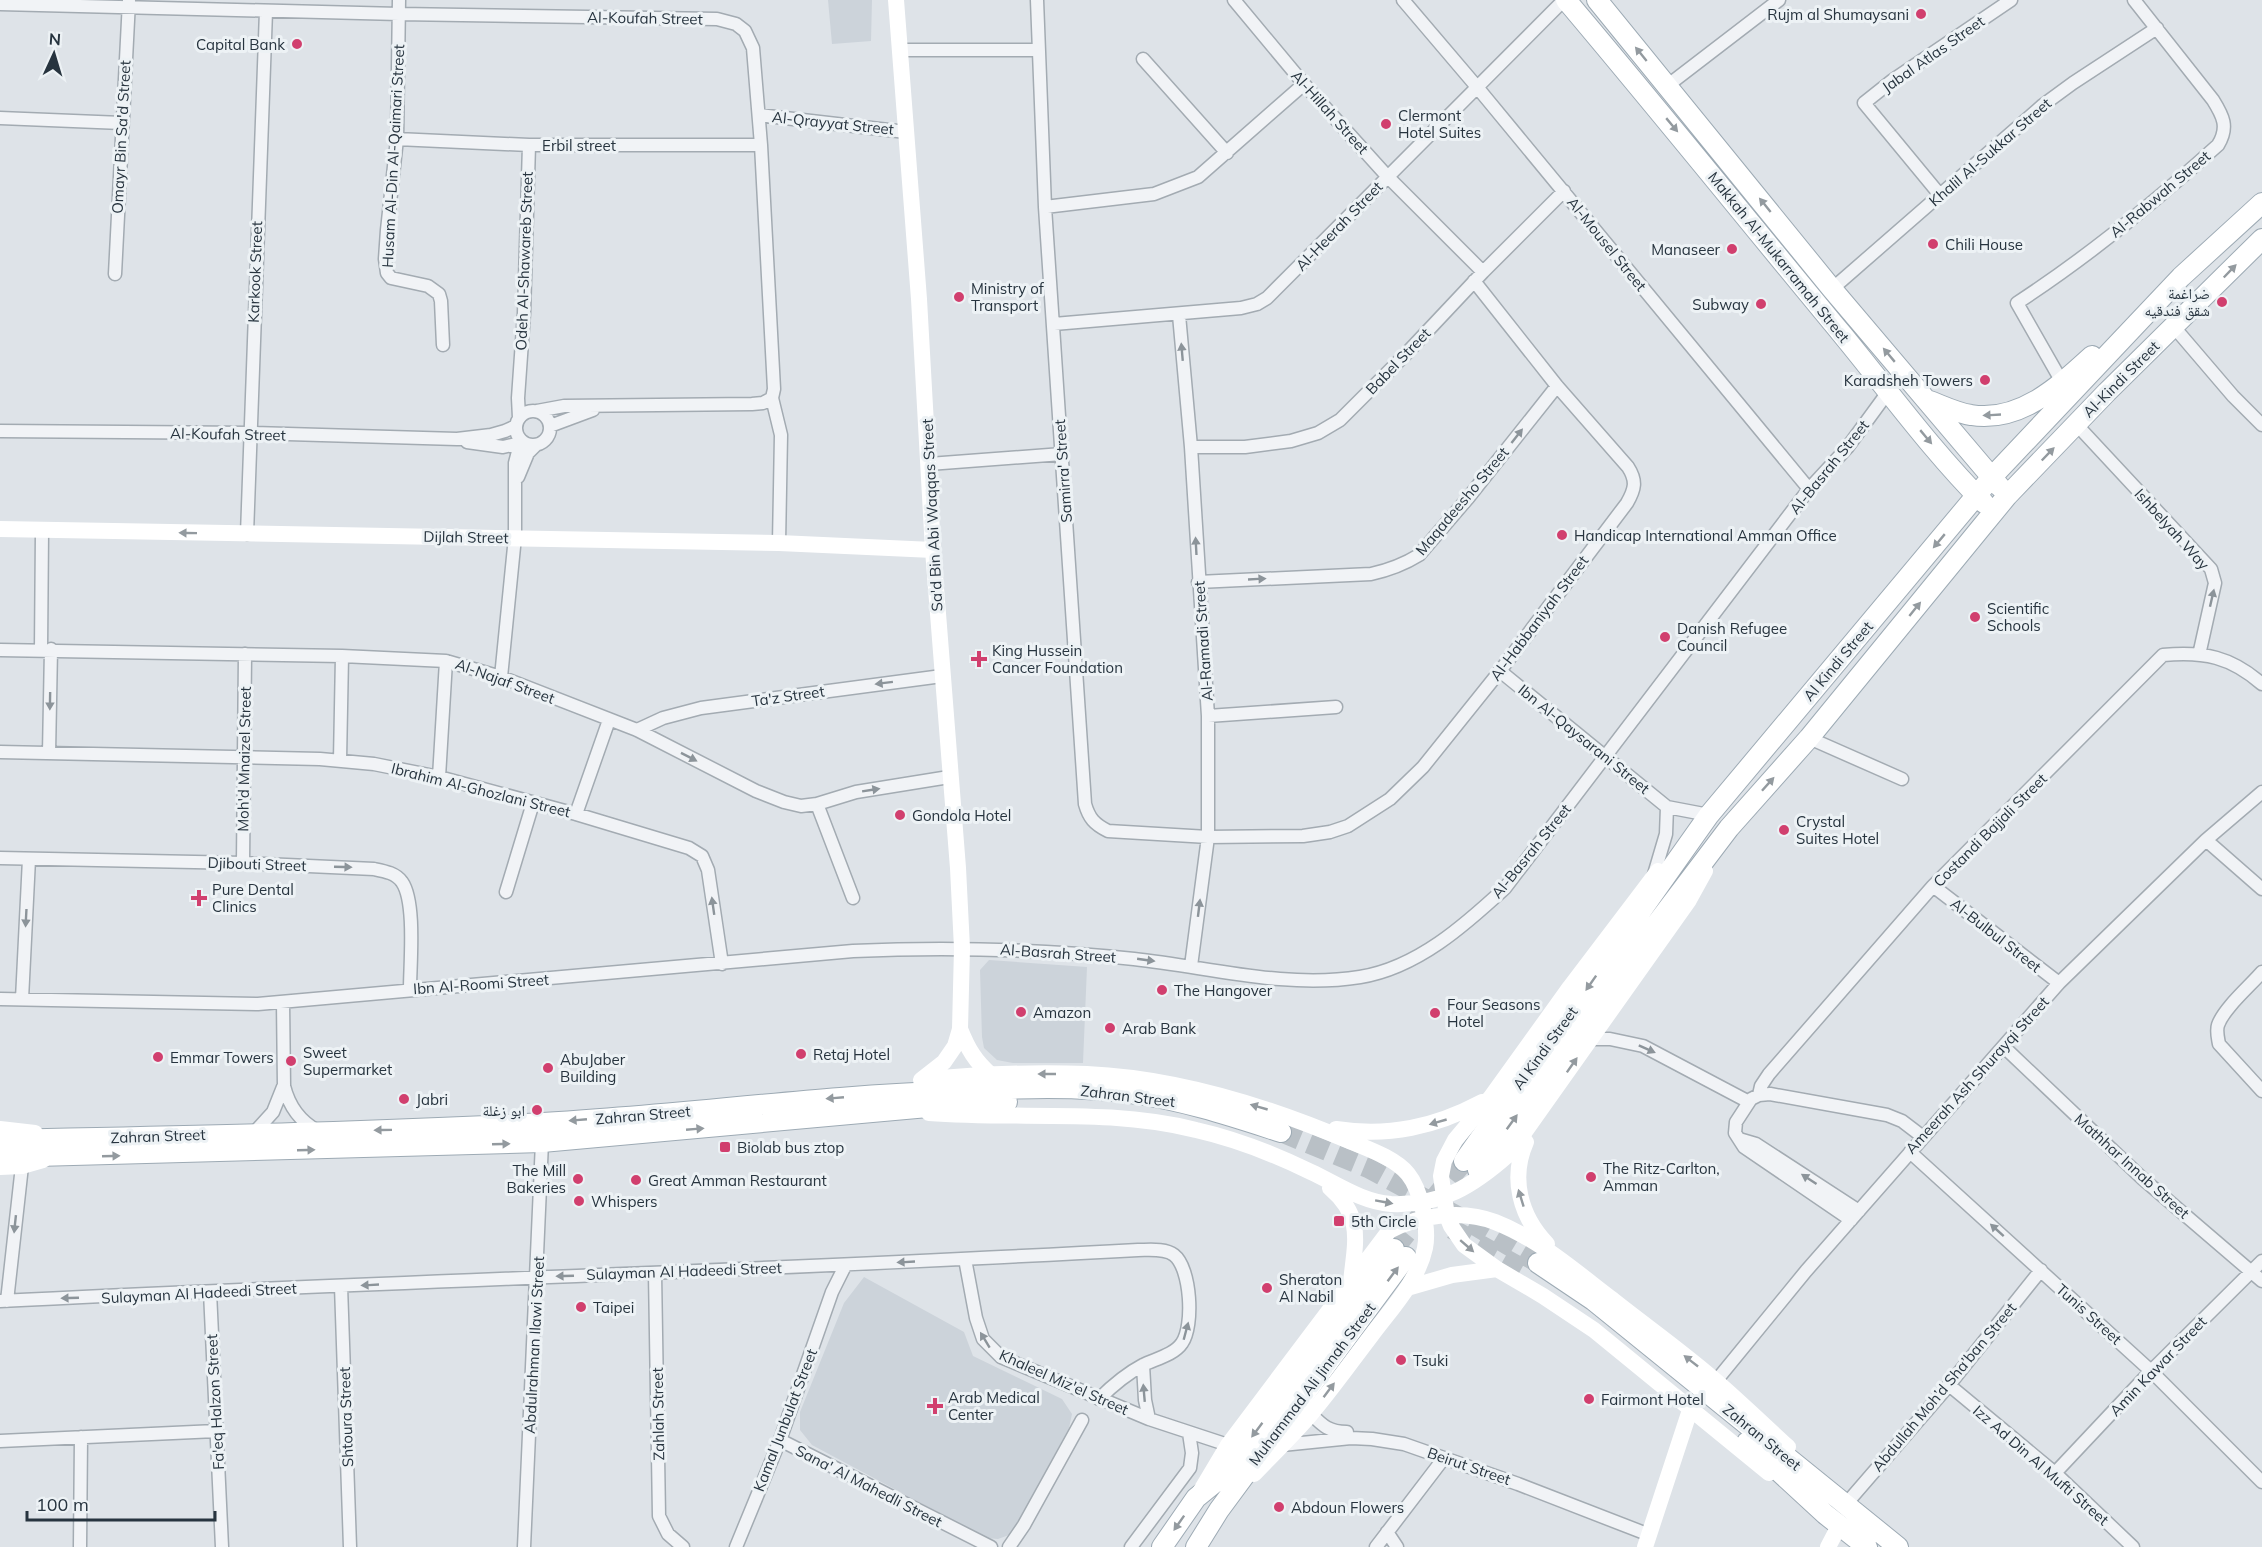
<svg xmlns="http://www.w3.org/2000/svg" width="2262" height="1547" viewBox="0 0 2262 1547" font-family="Mulish,'Noto Naskh Arabic',sans-serif">
  <style>
    .built { fill: #ccd3da }
    .lines { fill: none; stroke-linecap: round; stroke-linejoin: round }
    .primary-tunnel { stroke: #b9c0c6; stroke-width: 20; stroke-dasharray: 20 10; stroke-linecap: butt }
    .street-casing { stroke: #a3abb2; stroke-width: 15 }
    .primary-casing { stroke: #9daab4; stroke-width: 22 }
    .street { stroke: #f1f3f6; stroke-width: 12 }
    .secondary { stroke: #fff; stroke-width: 16 }
    .primary { stroke: #fff; stroke-width: 20 }
    .oneway { fill: #939a9f }
    .oneway2 { fill: #8c949a }
    .poi-dot { fill: #d13f6e; stroke: #edf2f5; stroke-width: 2 }
    .labels { text-anchor: middle; dominant-baseline: central; stroke-width: 6; stroke-linejoin: round; paint-order: stroke }
    .poi-label { font-size: 15px; fill: #27343f; stroke: #edf2f5; text-anchor: start }
    .street-label { font-size: 15px; fill: #27343f; stroke: #edf2f5 }
  </style>
  <rect width="100%" height="100%" fill="#dee3e8"/>
  <path class="built" d="M828 0H872L871 41 832 44Z
    M989 960 1087 967 1083 1063H1013L997 1060 984 1048 982 1037 980 970Z
    M864 1277 964 1332 973 1356 1062 1399 1072 1414 1069 1428 1016 1526 1009 1535 998 1539 986 1538 812 1445 800 1430V1412L844 1303Z"/>
  <g class="lines">
    <path class="primary-tunnel" d="M1281 1132 1368 1168 1474 1225 1538 1263
      M1452 1229 1525 1270
      M1394 1249 1464 1161"/>
    <g class="street-casing">
      <path id="street" d="M399 0 397 139 387 230 385 259 387 273 391 278 428 286 439 294 441 301 443 345
        M1037 0 1045 207 1085 804C1089 818 1094 824 1108 831L1208 837 1303 836 1330 832 1348 826 1390 799 1423 767 1500 671 1627 503C1635 489 1637 481 1628 467L1557 386 1474 281
        M1234 0 1304 84 1387 176 1483 272
        M1403 0 1477 87 1809 489
        M0 4 399 14 717 19 736 24 745 31 753 48 761 145 774 389 772 398 763 403 752 404 564 406 537 411
        M900 50H1038
        M1143 59 1227 153
        M1667 86 1779 0
        M759 115 906 132
        M0 118 122 123
        M397 139 529 145H761
        M1940 195 1864 103 1893 80 2011 0
        M1045 207 1154 194 1198 177 1304 84
        M115 274 129 1
        M1832 289 2043 105 2073 83 2157 28
        M1179 315 1191 447 1208 716V837L1191 966
        M1054 324 1241 308 1257 304 1267 298 1564 0
        M2174 327 2233 396 2262 425
        M2062 382 2017 303C2089 256 2155 202 2218 145 2229 127 2223 116 2213 100L2134 0
        M772 398 781 435 779 543
        M516 428a17 17 0 1 1 34 0a17 17 0 1 1-34 0Z
        M519 418 518 398 524 313 529 145
        M2076 424 2211 569 2215 583 2199 655
        M550 426 593 410
        M0 431 250 433 457 439 491 435 505 431 516 426
        M467 442 503 447 516 444 520 439
        M1191 447H1245L1291 441 1318 433 1340 420 1404 356 1483 272 1564 191
        M929 464 1062 454
        M518 477 528 453 536 445
        M247 534 266 11
        M1198 582 1371 574C1389 570 1403 565 1419 555L1468 498 1557 386
        M41 649 42 531
        M0 650 342 656 446 661 501 677 637 730 756 791 784 802 801 806 817 804 856 792 949 777
        M1500 671 1667 807 1709 815
        M501 677 515 537V463L521 440
        M1208 716 1336 707
        M637 730 663 718 701 708 942 676
        M1809 738 1902 779
        M0 752 320 759 374 764 439 777 576 814 689 848 702 856 708 870 722 964
        M49 753 51 649
        M340 760 342 656
        M439 777 446 661
        M817 804 853 898
        M576 814 609 720
        M2206 840 2262 889
        M0 858 243 863 374 869C384 871 396 873 402 882 416 902 410 964 410 989
        M243 863 245 654
        M1653 878 1666 834 1667 807
        M1933 886 2059 983
        M506 892 533 803
        M2262 972C2250 986 2224 1008 2218 1025 2216 1031 2218 1038 2219 1044L2262 1091
        M0 999 258 1004 853 951C947 947 1040 949 1134 959 1209 967 1285 989 1360 977 1417 968 1465 925 1505 888L1809 489 1847 448 1888 392
        M22 999 29 859
        M283 1002 284 1086C289 1106 299 1121 318 1131
        M1590 1039H1610L1643 1046 1749 1102
        M2004 1047 2143 1179 2262 1281
        M1759 1095 1761 1086 1769 1074 1933 886 2163 655C2204 651 2231 657 2262 684
        M254 1133 273 1112 283 1087
        M1739 1139 1756 1144 1859 1211
        M1910 1152 2151 1371 2262 1482
        M1851 1220 1744 1147 1735 1133 1736 1122 1751 1099 1759 1095 1770 1094 1887 1115 1902 1121 1923 1137
        M965 1259 976 1318 983 1339 1001 1357 1149 1419 1228 1445
        M655 1273 659 1516 668 1534 683 1547
        M341 1286 350 1547
        M210 1292 222 1547
        M0 1301C379 1282 759 1271 1138 1250 1149 1250 1165 1248 1174 1255 1191 1268 1194 1326 1182 1343 1174 1355 1155 1359 1143 1365 1126 1374 1112 1386 1099 1399
        M7 1301 22 1166
        M1143 1365 1145 1400 1149 1419
        M1716 1381 1806 1271 2059 983 2206 840 2262 792
        M1949 1385 2055 1473 2133 1547
        M1311 1414C1323 1426 1329 1432 1347 1432
        M780 1440 991 1547
        M0 1441 216 1431
        M1282 1445 1351 1438 1372 1439 1404 1444 1518 1484 1647 1534
        M2055 1473 2151 1371 2262 1261
        M1846 1504 1949 1385 2041 1270
        M1387 1532 1397 1547
        M80 1547 81 1437
        M524 1547 542 1142
        M736 1547 780 1440 832 1292 845 1266
        M1009 1547 1024 1525 1082 1420
        M1131 1547 1190 1468 1192 1453 1189 1433
        M1376 1547 1444 1458"/>
    </g>
    <g class="primary-casing">
      <path id="primary" d="M1566 0C1659 110 1749 222 1841 333 1888 390 1932 451 1984 503
        M1597 0 1832 289 2000 487
        M1927 400C1941 405 1956 413 1971 415 2020 423 2059 386 2092 356
        M0 1140C181 1136 363 1133 543 1123 681 1115 818 1096 956 1091 1017 1088 1078 1085 1137 1094 1187 1101 1234 1117 1281 1132
        M0 1157 542 1142 961 1104 1007 1102
        M1464 1161 1709 815 1991 478 2181 277 2262 203
        M1478 1170 1604 993 1729 828 1809 738 1984 524 2007 496 2107 392 2262 239
        M1538 1263 1593 1300 1898 1547
        M1747 1442 1825 1514 1867 1547
        M1162 1547 1196 1498 1223 1476 1394 1249
        M1196 1547 1219 1510 1406 1257"/>
    </g>
    <use href="#street" class="street"/>
    <path class="secondary" d="M896 0 919 299 933 550 958 868 962 948 960 1029 955 1046 944 1062 921 1080
      M0 529 779 543 933 550
      M1658 871 1570 987 1491 1097 1455 1140 1444 1161 1441 1176 1447 1216 1451 1226 1464 1245 1497 1269 1543 1296 1594 1330 1769 1473
      M960 1029C968 1049 975 1061 991 1075
      M924 1080C978 1074 1033 1072 1087 1074 1177 1078 1267 1106 1349 1141 1368 1149 1395 1158 1408 1174 1421 1190 1429 1228 1425 1248 1418 1281 1391 1309 1371 1336 1351 1362 1332 1389 1310 1415 1293 1435 1273 1454 1254 1474
      M929 1113C1018 1120 1109 1108 1196 1130 1236 1139 1274 1154 1311 1172 1337 1184 1362 1202 1391 1204 1441 1206 1473 1186 1509 1154L1689 900 1705 871
      M0 1129 35 1133
      M1336 1129C1389 1137 1435 1127 1482 1102
      M1526 1142C1510 1178 1520 1216 1547 1244
      M0 1167 22 1166 43 1160
      M1330 1188C1364 1217 1355 1242 1351 1282
      M1407 1288 1452 1275 1497 1269
      M1200 1492 1228 1445 1389 1231C1419 1215 1463 1209 1495 1222 1539 1239 1576 1272 1613 1300 1647 1327 1684 1353 1717 1382 1741 1403 1764 1425 1788 1447
      M1645 1547 1690 1410
      M1828 1547 1839 1526"/>
    <use href="#primary" class="primary"/>
  </g>
  <defs><path id="oneway-solid" d="M-6-.8H1V-3.2L6.5 0L1 3.2V.8H-6Z" transform="scale(1.5)"/></defs>
  <g class="oneway">
    <use href="#oneway-solid" transform="translate(1641 54) rotate(-129)"/>
    <use href="#oneway-solid" transform="translate(1672 125) rotate(50)"/>
    <use href="#oneway-solid" transform="translate(1765 205) rotate(-129)"/>
    <use href="#oneway-solid" transform="translate(2230 271) rotate(-46)"/>
    <use href="#oneway-solid" transform="translate(1889 355) rotate(-130)"/>
    <use href="#oneway-solid" transform="translate(1992 415) rotate(177)"/>
    <use href="#oneway-solid" transform="translate(1926 437) rotate(50)"/>
    <use href="#oneway-solid" transform="translate(2048 454) rotate(-46)"/>
    <use href="#oneway-solid" transform="translate(188 533) rotate(-179)"/>
    <use href="#oneway-solid" transform="translate(1939 541) rotate(130)"/>
    <use href="#oneway-solid" transform="translate(1915 609) rotate(-51)"/>
    <use href="#oneway-solid" transform="translate(1768 784) rotate(-48)"/>
    <use href="#oneway-solid" transform="translate(1591 983) rotate(125)"/>
    <use href="#oneway-solid" transform="translate(1572 1065) rotate(-55)"/>
    <use href="#oneway-solid" transform="translate(1047 1074) rotate(-180)"/>
    <use href="#oneway-solid" transform="translate(835 1098) rotate(175)"/>
    <use href="#oneway-solid" transform="translate(1259 1107) rotate(-164)"/>
    <use href="#oneway-solid" transform="translate(578 1120) rotate(175)"/>
    <use href="#oneway-solid" transform="translate(1438 1122) rotate(164)"/>
    <use href="#oneway-solid" transform="translate(1512 1122) rotate(-54)"/>
    <use href="#oneway-solid" transform="translate(695 1129) rotate(-5)"/>
    <use href="#oneway-solid" transform="translate(383 1130) rotate(179)"/>
    <use href="#oneway-solid" transform="translate(501 1144) rotate(-2)"/>
    <use href="#oneway-solid" transform="translate(306 1150) rotate(-2)"/>
    <use href="#oneway-solid" transform="translate(111 1156) rotate(-2)"/>
    <use href="#oneway-solid" transform="translate(1521 1198) rotate(-107)"/>
    <use href="#oneway-solid" transform="translate(1384 1202) rotate(10)"/>
    <use href="#oneway-solid" transform="translate(1467 1246) rotate(41)"/>
    <use href="#oneway-solid" transform="translate(1393 1274) rotate(-53)"/>
    <use href="#oneway-solid" transform="translate(1691 1361) rotate(-142)"/>
    <use href="#oneway-solid" transform="translate(1329 1390) rotate(-53)"/>
    <use href="#oneway-solid" transform="translate(1257 1430) rotate(127)"/>
    <use href="#oneway-solid" transform="translate(1179 1523) rotate(125)"/>
  </g>
  <g class="oneway2">
    <use href="#oneway-solid" transform="translate(1182 352) rotate(-95)"/>
    <use href="#oneway-solid" transform="translate(1517 436) rotate(-52)"/>
    <use href="#oneway-solid" transform="translate(1196 546) rotate(-93)"/>
    <use href="#oneway-solid" transform="translate(1257 579) rotate(-3)"/>
    <use href="#oneway-solid" transform="translate(2212 598) rotate(-77)"/>
    <use href="#oneway-solid" transform="translate(884 683) rotate(173)"/>
    <use href="#oneway-solid" transform="translate(50 701) rotate(91)"/>
    <use href="#oneway-solid" transform="translate(689 757) rotate(27)"/>
    <use href="#oneway-solid" transform="translate(871 790) rotate(-9)"/>
    <use href="#oneway-solid" transform="translate(343 867) rotate(2)"/>
    <use href="#oneway-solid" transform="translate(713 906) rotate(-98)"/>
    <use href="#oneway-solid" transform="translate(1199 908) rotate(-83)"/>
    <use href="#oneway-solid" transform="translate(26 918) rotate(93)"/>
    <use href="#oneway-solid" transform="translate(1146 960) rotate(8)"/>
    <use href="#oneway-solid" transform="translate(1647 1049) rotate(24)"/>
    <use href="#oneway-solid" transform="translate(1809 1179) rotate(-147)"/>
    <use href="#oneway-solid" transform="translate(15 1224) rotate(96)"/>
    <use href="#oneway-solid" transform="translate(1997 1230) rotate(-138)"/>
    <use href="#oneway-solid" transform="translate(906 1262) rotate(177)"/>
    <use href="#oneway-solid" transform="translate(565 1276) rotate(178)"/>
    <use href="#oneway-solid" transform="translate(370 1285) rotate(177)"/>
    <use href="#oneway-solid" transform="translate(70 1298) rotate(178)"/>
    <use href="#oneway-solid" transform="translate(1186 1331) rotate(-75)"/>
    <use href="#oneway-solid" transform="translate(985 1340) rotate(-121)"/>
    <use href="#oneway-solid" transform="translate(1144 1393) rotate(-95)"/>
  </g>
  <g class="poi-dot">
    <circle cx="1921" cy="14" r="6"/>
    <circle cx="297" cy="44" r="6"/>
    <circle cx="1386" cy="124" r="6"/>
    <circle cx="1933" cy="244" r="6"/>
    <circle cx="1732" cy="249" r="6"/>
    <circle cx="959" cy="297" r="6"/>
    <circle cx="2222" cy="302" r="6"/>
    <circle cx="1761" cy="304" r="6"/>
    <circle cx="1985" cy="380" r="6"/>
    <circle cx="1562" cy="535" r="6"/>
    <circle cx="1975" cy="617" r="6"/>
    <circle cx="1665" cy="637" r="6"/>
    <path d="M976 650h6v6h6v6h-6v6h-6v-6h-6v-6h6z"/>
    <circle cx="900" cy="815" r="6"/>
    <circle cx="1784" cy="830" r="6"/>
    <path d="M196 889h6v6h6v6h-6v6h-6v-6h-6v-6h6z"/>
    <circle cx="1162" cy="990" r="6"/>
    <circle cx="1021" cy="1012" r="6"/>
    <circle cx="1435" cy="1013" r="6"/>
    <circle cx="1110" cy="1028" r="6"/>
    <circle cx="801" cy="1054" r="6"/>
    <circle cx="158" cy="1057" r="6"/>
    <circle cx="291" cy="1061" r="6"/>
    <circle cx="548" cy="1068" r="6"/>
    <circle cx="404" cy="1099" r="6"/>
    <circle cx="537" cy="1110" r="6"/>
    <rect x="719" y="1141" width="12" height="12" rx="3"/>
    <circle cx="1591" cy="1177" r="6"/>
    <circle cx="578" cy="1179" r="6"/>
    <circle cx="636" cy="1180" r="6"/>
    <circle cx="579" cy="1201" r="6"/>
    <rect x="1333" y="1215" width="12" height="12" rx="3"/>
    <circle cx="1267" cy="1288" r="6"/>
    <circle cx="581" cy="1307" r="6"/>
    <circle cx="1401" cy="1360" r="6"/>
    <circle cx="1589" cy="1399" r="6"/>
    <path d="M932 1397h6v6h6v6h-6v6h-6v-6h-6v-6h6z"/>
    <circle cx="1279" cy="1507" r="6"/>
  </g>
  <g class="labels">
    <g class="poi-label">
      <text x="1909" y="14" text-anchor="end">Rujm al Shumaysani</text>
      <text x="285" y="44" text-anchor="end">Capital Bank</text>
      <text x="1398" y="115">Clermont<tspan x="1398" dy="17">Hotel Suites</tspan></text>
      <text x="1945" y="244">Chili House</text>
      <text x="1720" y="249" text-anchor="end">Manaseer</text>
      <text x="971" y="288">Ministry of<tspan x="971" dy="17">Transport</tspan></text>
      <text x="2210" y="293" text-anchor="end">ضراغمة<tspan x="2210" dy="17">شقق فندقيه</tspan></text>
      <text x="1749" y="304" text-anchor="end">Subway</text>
      <text x="1973" y="380" text-anchor="end">Karadsheh Towers</text>
      <text x="1574" y="535">Handicap International Amman Office</text>
      <text x="1987" y="608">Scientific<tspan x="1987" dy="17">Schools</tspan></text>
      <text x="1677" y="628">Danish Refugee<tspan x="1677" dy="17">Council</tspan></text>
      <text x="992" y="650">King Hussein<tspan x="992" dy="17">Cancer Foundation</tspan></text>
      <text x="912" y="815">Gondola Hotel</text>
      <text x="1796" y="821">Crystal<tspan x="1796" dy="17">Suites Hotel</tspan></text>
      <text x="212" y="889">Pure Dental<tspan x="212" dy="17">Clinics</tspan></text>
      <text x="1174" y="990">The Hangover</text>
      <text x="1447" y="1004">Four Seasons<tspan x="1447" dy="17">Hotel</tspan></text>
      <text x="1033" y="1012">Amazon</text>
      <text x="1122" y="1028">Arab Bank</text>
      <text x="303" y="1052">Sweet<tspan x="303" dy="17">Supermarket</tspan></text>
      <text x="813" y="1054">Retaj Hotel</text>
      <text x="170" y="1057">Emmar Towers</text>
      <text x="560" y="1059">AbuJaber<tspan x="560" dy="17">Building</tspan></text>
      <text x="416" y="1099">Jabri</text>
      <text x="525" y="1110" text-anchor="end">ابو زغلة</text>
      <text x="737" y="1147">Biolab bus ztop</text>
      <text x="1603" y="1168">The Ritz-Carlton,<tspan x="1603" dy="17">Amman</tspan></text>
      <text x="566" y="1170" text-anchor="end">The Mill<tspan x="566" dy="17">Bakeries</tspan></text>
      <text x="648" y="1180">Great Amman Restaurant</text>
      <text x="591" y="1201">Whispers</text>
      <text x="1351" y="1221">5th Circle</text>
      <text x="1279" y="1279">Sheraton<tspan x="1279" dy="17">Al Nabil</tspan></text>
      <text x="593" y="1307">Taipei</text>
      <text x="1413" y="1360">Tsuki</text>
      <text x="948" y="1397">Arab Medical<tspan x="948" dy="17">Center</tspan></text>
      <text x="1601" y="1399">Fairmont Hotel</text>
      <text x="1291" y="1507">Abdoun Flowers</text>
    </g>
    <g class="street-label">
      <text transform="translate(645 18) rotate(1)">Al-Koufah Street</text>
      <text transform="translate(1933 54) rotate(-35)">Jabal Atlas Street</text>
      <text transform="translate(1330 112) rotate(48)">Al-Hillah Street</text>
      <text transform="translate(833 123) rotate(6)">Al-Qrayyat Street</text>
      <text transform="translate(121 137) rotate(-87)">Omayr Bin Sa'd Street</text>
      <text x="579" y="145">Erbil street</text>
      <text transform="translate(1990 152) rotate(-41)">Khalil Al-Sukkar Street</text>
      <text transform="translate(393 156) rotate(-87)">Husam Al-Din Al-Qaimari Street</text>
      <text transform="translate(2160 194) rotate(-40)">Al-Rabwah Street</text>
      <text transform="translate(1339 226) rotate(-46)">Al-Heerah Street</text>
      <text transform="translate(1607 244) rotate(51)">Al-Mousel Street</text>
      <text transform="translate(1779 257) rotate(51)">Makkah Al-Mukarramah Street</text>
      <text transform="translate(524 261) rotate(-88)">Odeh Al-Shawareb Street</text>
      <text transform="translate(255 272) rotate(-88)">Karkook Street</text>
      <text transform="translate(1398 361) rotate(-46)">Babel Street</text>
      <text transform="translate(2121 379) rotate(-45)">Al-Kindi Street</text>
      <text transform="translate(228 434) rotate(1)">Al-Koufah Street</text>
      <text transform="translate(1829 467) rotate(-51)">Al-Basrah Street</text>
      <text transform="translate(1063 471) rotate(-94)">Samirra' Street</text>
      <text transform="translate(1462 501) rotate(-50)">Maqadeesho Street</text>
      <text transform="translate(932 515) rotate(-93)">Sa'd Bin Abi Waqqas Street</text>
      <text transform="translate(2172 529) rotate(48)">Ishbelyah Way</text>
      <text transform="translate(466 537) rotate(1)">Dijlah Street</text>
      <text transform="translate(1539 618) rotate(-53)">Al-Habbaniyah Street</text>
      <text transform="translate(1203 641) rotate(-94)">Al-Ramadi Street</text>
      <text transform="translate(1838 661) rotate(-50)">Al Kindi Street</text>
      <text transform="translate(505 681) rotate(20)">Al-Najaf Street</text>
      <text transform="translate(788 696) rotate(-8)">Ta'z Street</text>
      <text transform="translate(1584 739) rotate(39)">Ibn Al-Qaysarani Street</text>
      <text transform="translate(244 759) rotate(-89)">Moh'd Mnaizel Street</text>
      <text transform="translate(481 790) rotate(14)">Ibrahim Al-Ghozlani Street</text>
      <text transform="translate(1990 830) rotate(-45)">Costandi Bajjali Street</text>
      <text transform="translate(1531 851) rotate(-51)">Al-Basrah Street</text>
      <text transform="translate(257 864) rotate(2)">Djibouti Street</text>
      <text transform="translate(1996 935) rotate(38)">Al-Bulbul Street</text>
      <text transform="translate(1058 953) rotate(4)">Al-Basrah Street</text>
      <text transform="translate(481 984) rotate(-4)">Ibn Al-Roomi Street</text>
      <text transform="translate(1545 1048) rotate(-54)">Al Kindi Street</text>
      <text transform="translate(1977 1075) rotate(-48)">Ameerah Ash Shurayqi Street</text>
      <text transform="translate(1128 1096) rotate(7)">Zahran Street</text>
      <text transform="translate(643 1115) rotate(-5)">Zahran Street</text>
      <text transform="translate(158 1136) rotate(-2)">Zahran Street</text>
      <text transform="translate(2132 1166) rotate(42)">Mathhar Innab Street</text>
      <text transform="translate(684 1271) rotate(-2)">Sulayman Al Hadeedi Street</text>
      <text transform="translate(199 1293) rotate(-3)">Sulayman Al Hadeedi Street</text>
      <text transform="translate(2089 1314) rotate(42)">Tunis Street</text>
      <text transform="translate(534 1345) rotate(-87)">Abdulrahman Ilawi Street</text>
      <text transform="translate(2158 1366) rotate(-46)">Amin Kawar Street</text>
      <text transform="translate(1064 1382) rotate(24)">Khaleel Miz'el Street</text>
      <text transform="translate(1312 1384) rotate(-53)">Muhammad Ali Jinnah Street</text>
      <text transform="translate(1944 1387) rotate(-50)">Abdullah Moh’d Sha’ban Street</text>
      <text transform="translate(215 1402) rotate(-93)">Fa'eq Halzon Street</text>
      <text transform="translate(658 1414) rotate(-91)">Zahlah Street</text>
      <text transform="translate(346 1417) rotate(-92)">Shtoura Street</text>
      <text transform="translate(785 1420) rotate(-69)">Kamal Junbulat Street</text>
      <text transform="translate(1762 1437) rotate(39)">Zahran Street</text>
      <text transform="translate(2041 1465) rotate(41)">Izz Ad Din Al Mufti Street</text>
      <text transform="translate(1469 1466) rotate(19)">Beirut Street</text>
      <text transform="translate(869 1486) rotate(27)">Sana' Al Mahedli Street</text>
    </g>
  </g>
  <g transform="translate(54 54) rotate(4)" stroke="#edf2f5" stroke-width="4.5" paint-order="stroke">
  <path d="M0-4.5L10 22L0 15L-10 22Z" fill="#27343f"/>
  <text y="-9" font-size="16" font-weight="bold" text-anchor="middle" fill="#27343f">N</text>
  </g>
  <path d="M27 1511v9h188v-9" fill="none" stroke="#27343f" stroke-width="3"/>
  <text x="36" y="1511" font-size="18" fill="#27343f" stroke="#edf2f5" stroke-width="4.5" paint-order="stroke">100 m</text>
</svg>
